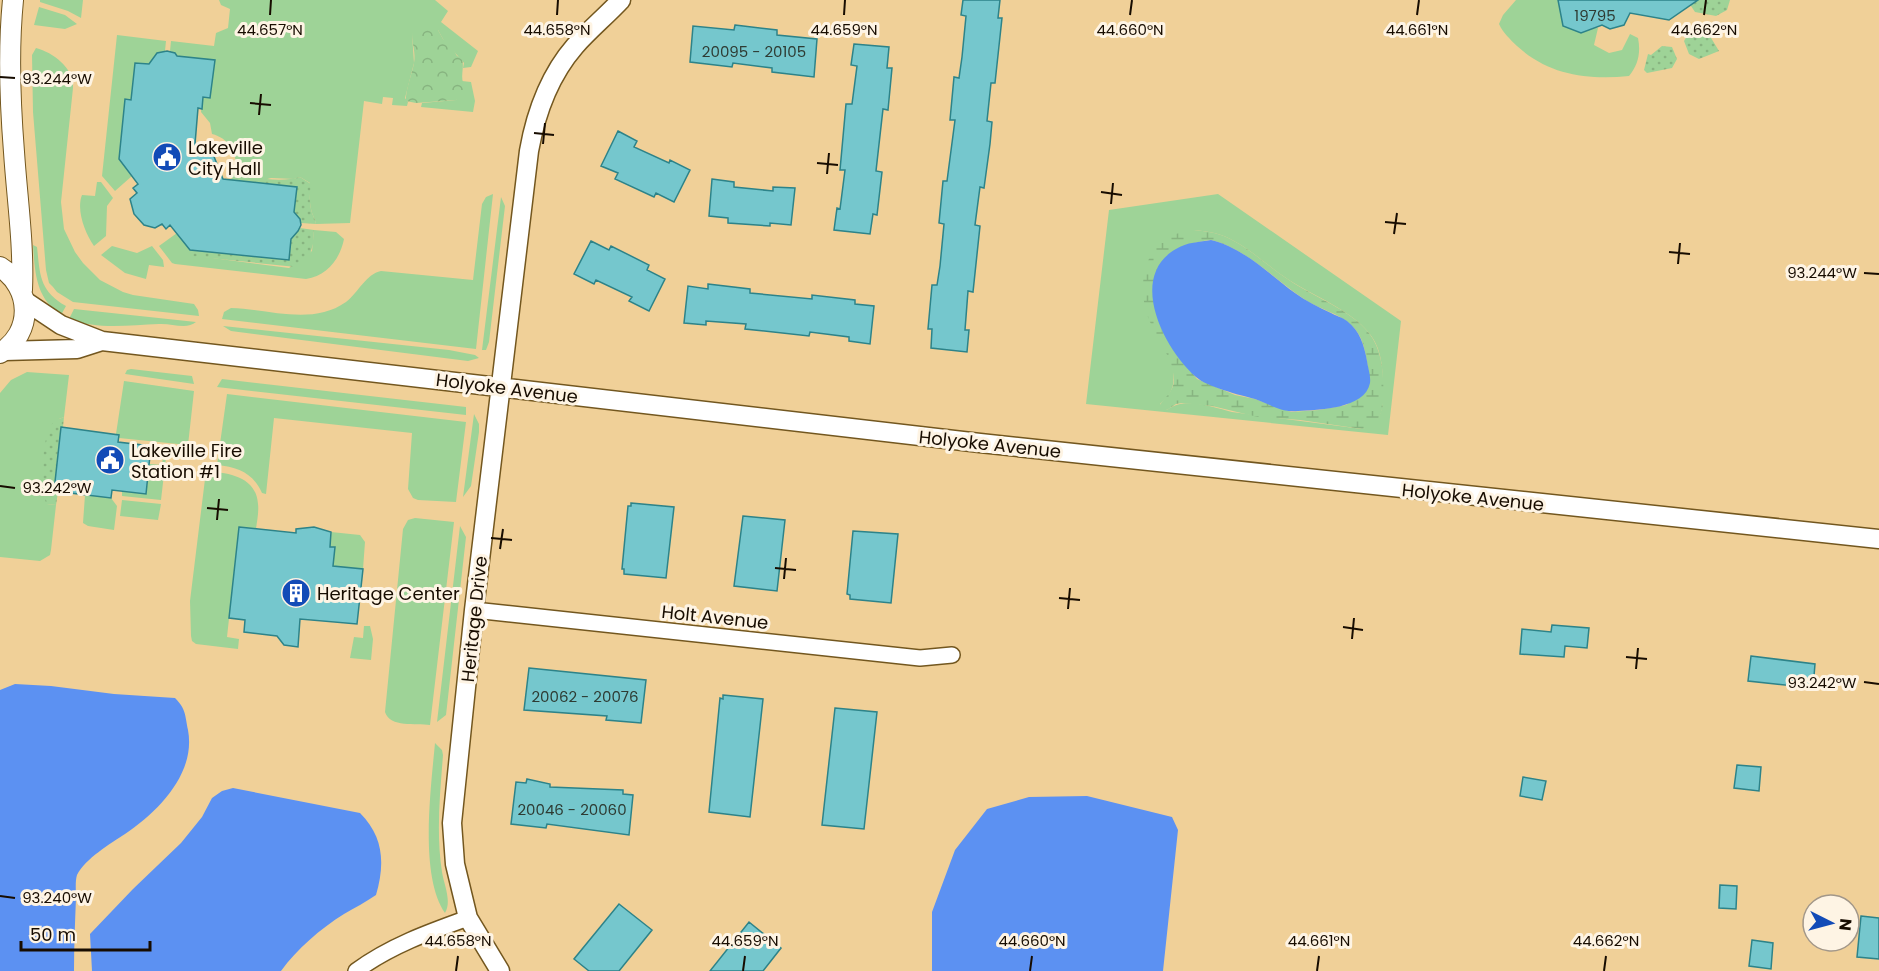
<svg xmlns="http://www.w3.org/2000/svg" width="1879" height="971" viewBox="0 0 1879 971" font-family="Poppins,sans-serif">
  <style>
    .grass { fill: #9ed397; fill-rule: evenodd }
    .forest { fill: url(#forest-crowns) }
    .wetland { fill: url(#wetland-marsh); fill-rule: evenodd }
    .park { fill: url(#park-dots) }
    .water { fill: #5c91f2 }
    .building { fill: #75c7cd; stroke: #2d8389; stroke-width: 1.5 }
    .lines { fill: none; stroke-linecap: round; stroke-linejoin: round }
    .minor-casing { stroke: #73571f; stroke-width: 18 }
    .tertiary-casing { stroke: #73571f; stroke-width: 21 }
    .secondary-casing { stroke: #73571f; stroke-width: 22 }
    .minor { stroke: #fff; stroke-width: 15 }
    .tertiary { stroke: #fff; stroke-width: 18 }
    .secondary { stroke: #fff; stroke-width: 20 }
    .ticks { fill: none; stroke: #170c00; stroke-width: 2 }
    .labels { text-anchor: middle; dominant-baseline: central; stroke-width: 6; stroke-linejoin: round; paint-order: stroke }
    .number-label { font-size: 15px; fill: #2e3b33 }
    .poi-label { font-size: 18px; fill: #170c00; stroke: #fef4e4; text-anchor: start }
    .street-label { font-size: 18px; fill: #170c00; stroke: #fef4e4 }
    .ticks-label { font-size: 15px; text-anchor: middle; fill: #170c00; stroke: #fef4e4; stroke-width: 6; stroke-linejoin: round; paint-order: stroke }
  </style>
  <defs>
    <pattern id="forest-crowns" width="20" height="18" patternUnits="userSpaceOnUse" patternTransform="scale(1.5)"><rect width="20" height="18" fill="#9ed397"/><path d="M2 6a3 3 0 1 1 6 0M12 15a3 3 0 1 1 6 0" fill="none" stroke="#87b480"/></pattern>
    <pattern id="wetland-marsh" width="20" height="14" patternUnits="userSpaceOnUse" patternTransform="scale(1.5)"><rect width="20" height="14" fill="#9ed397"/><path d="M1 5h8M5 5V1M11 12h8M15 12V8" fill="none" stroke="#87b480"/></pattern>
    <pattern id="park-dots" width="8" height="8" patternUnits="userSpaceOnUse" patternTransform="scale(1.5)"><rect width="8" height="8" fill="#9ed397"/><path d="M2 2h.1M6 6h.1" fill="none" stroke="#87b480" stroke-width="1.8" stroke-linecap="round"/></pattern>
  </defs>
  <rect width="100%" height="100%" fill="#f0d098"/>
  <path class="grass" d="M40 0H83L81 18 68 11 40 2Z
    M219 0H435L448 11 441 22 478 51 471 67 463 68 464 63 443 39 438 30 412 34 414 63 405 98 408 102 407 106 392 105 393 98 383 97 382 104 364 101 350 223 316 224C315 218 312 215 311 209 309 200 310 192 310 183L300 177 294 179 271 178 264 180 243 176 240 168 236 167C236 151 228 138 212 134L210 123 201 112 203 97 210 98 175 53 170 51 171 41 214 46 216 33 228 28 230 9 221 5Z
    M1516 0H1558L1563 26 1598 28 1594 45 1609 53 1622 50 1630 34 1638 38C1641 53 1638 65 1629 76 1587 80 1549 75 1517 46 1510 39 1503 33 1499 24L1503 15Z
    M39 7 65 15 77 24 65 29 34 25Z
    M117 35 166 41 165 51 154 56 151 65 131 100H125L119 159 132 176 115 191 102 176Z
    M36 48C54 53 74 68 73 88L61 202 64 229 75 252 83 263 100 280 123 292 133 295 194 304 198 310 199 316 73 302 57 292 53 287 49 283 46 270 33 112 32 55Z
    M462 81 471 82 475 101 473 112 421 107 422 103 456 100Z
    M97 182H101L113 198 107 206 106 236 94 246C85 233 76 210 82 195L95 196Z
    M493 194 476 349 222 319 224 312 231 308C269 309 312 326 346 302 358 293 366 274 381 271L473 280 482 204 486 197Z
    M1218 194 1401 321 1388 435 1086 404 1109 210ZM1194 230C1203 231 1212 232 1221 235 1246 244 1267 266 1289 280 1314 296 1352 311 1369 333 1383 350 1383 372 1383 394 1383 411 1380 424 1362 429L1232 412C1213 407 1184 396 1167 410L1160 404C1175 391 1175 382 1172 363Z
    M501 197 505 206 489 342 486 350H482Z
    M314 230 336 232 344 239C340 259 327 276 306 279L175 264 172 263 159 246 177 233 190 250V255L289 268 312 251Z
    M33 245 37 247C40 274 39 291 66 306L61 315C36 298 35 274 33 245Z
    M112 246 137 253 152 246 163 260 164 267 149 265 146 279 125 273 101 255Z
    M74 309 196 322C187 330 171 323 159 324 129 325 98 330 69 319Z
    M223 326 449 350 475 355 479 358 468 361 231 331Z
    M131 369 192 376 194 384 125 374 127 370Z
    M27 372 69 375 64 417 59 419 47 504 56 505 51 550 50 555 40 561 0 557V393L11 380Z
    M222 379 466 407V415L217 387Z
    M124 381 194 391 188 445 119 438V435L116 434Z
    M227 394 466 422 456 502 418 500 413 498 408 489 412 433 274 418 266 494 262 493C253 473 238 467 217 465Z
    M474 414 479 424V432L471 486 463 497Z
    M163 457H166L161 500 122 496V491L146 494 150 464 162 465Z
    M206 471C228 473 256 476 258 504 259 512 257 521 256 529L239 527 227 637 239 639 238 649 196 644 192 641 191 636 190 601Z
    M85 495 111 498 117 506 114 530 88 526 83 523Z
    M122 500 161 504 158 520 120 516Z
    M415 518 454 522 430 725C416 723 390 728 385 712L403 529 408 520Z
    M460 526 466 537 446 715 437 722Z
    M331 532 360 535 365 542 363 569 333 566 334 547H330Z
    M364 626H370L373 639 371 660 350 658 354 637 363 638Z
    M435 743 442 750 443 755C440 794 436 833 442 872 444 885 452 901 445 913 419 875 431 788 435 743Z"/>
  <path class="forest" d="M427 21 438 30 443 39 450 43 457 56 462 58C465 69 459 77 465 87L460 97 456 100 416 103 406 101C405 91 412 74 414 63 416 53 412 44 412 34L418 26Z"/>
  <path class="wetland" d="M1194 230C1203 231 1212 232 1221 235 1246 244 1267 266 1289 280 1314 297 1351 310 1369 333 1384 352 1384 380 1383 403 1382 415 1376 428 1362 429L1300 420 1258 417 1212 406 1182 403 1176 404 1167 410 1159 407C1163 398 1174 392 1174 380 1173 357 1156 338 1148 317 1138 291 1142 253 1167 238 1175 233 1185 232 1194 230ZM1211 240C1247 249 1274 279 1304 299 1320 310 1343 314 1355 329 1365 341 1366 358 1369 373L1354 400 1346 405 1319 410 1291 412 1255 399 1235 395 1197 379 1166 341 1160 325 1165 257C1180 246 1193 242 1211 240Z"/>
  <path class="park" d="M1687 0H1730L1727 10 1716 16 1695 12Z
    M1693 26 1705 28 1719 51 1699 59 1689 54 1684 41Z
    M1662 46 1672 47 1677 59 1672 68 1647 73 1644 70 1648 54 1651 55Z
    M236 167 240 168 243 176C258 179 286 182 300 177L311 184C310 193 309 200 311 209 312 215 315 218 316 224L301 223 231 180Z
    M300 228 314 230 313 244 309 258 296 267 190 256V250L288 260 291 233H297Z
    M64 417 63 427H61L54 491 58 492 56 505 47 504C38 490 42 438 52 424 55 420 59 419 64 417Z"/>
  <path class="water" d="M1211 240C1244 248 1269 274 1295 293 1306 301 1318 307 1331 313 1336 316 1342 317 1347 321 1360 331 1364 345 1367 361 1368 368 1371 376 1370 383 1365 409 1318 410 1298 411 1281 413 1270 404 1255 399 1240 395 1207 387 1196 377 1164 349 1127 277 1176 249 1187 242 1200 242 1211 240Z
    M15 684 51 686 114 694 175 698C186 709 185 715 188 730 196 773 159 811 125 834 111 843 85 859 77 875 75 881 76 892 76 898 75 922 74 947 74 971H0V690Z
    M233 788 360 813C384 837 385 864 376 895 366 902 354 908 344 914 320 929 297 949 281 971H92L90 934 133 889 181 843 202 817 212 798 222 791Z
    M1087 796 1172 817 1178 830 1163 971H932V912L955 850 987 809 1029 797Z"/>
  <path class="building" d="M963 0H1000L998 18H1002L995 83H991L987 121 992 122 990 144 984 188 980 187 975 225 980 226 973 292 968 291 965 330H969L967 352 931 348 932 329H928L932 285H937L940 266 944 224 939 223 943 181H947L955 120H950L954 77 959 78 962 57 966 16 961 15Z
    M1558 0H1698L1669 20 1630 13 1624 25 1610 29 1602 25 1581 33 1563 26Z
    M735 25 777 30V35L817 39 814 77 772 72V68L733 63 732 67 690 62 693 26 734 30Z
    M854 44 889 47 887 68H892L888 110 883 109 876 171 882 172 877 215 873 214 870 234 834 230 837 208 840 209 845 170H840L846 104H852L857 66 851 65Z
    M167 51 175 53 177 56 215 60 210 98 203 97 202 109 198 108 195 144 213 154 223 179 297 187 294 212 300 219 301 225 298 231 291 239 289 260 190 250 170 225 166 229 162 224 155 228 144 225 134 214 130 199 137 193 133 188 138 184 119 159 125 99 131 100 135 63 149 64 157 53Z
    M618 131 637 141 634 147 669 163 670 160 690 170 674 202 656 193 654 197 615 179 618 173 601 166Z
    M712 179 734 182V187L773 191V187L795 188 791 225 770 223V226L728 223V218L709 216Z
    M591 241 609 250 611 246 649 265 647 270 665 279 649 311 629 301 632 297 596 280 594 284 574 274Z
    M708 284 750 289V293L812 299V295L855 300V304L874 306 870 344 849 341V337L810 332 809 336 745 329 746 324 706 321V325L684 323 688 286 708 289Z
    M61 427 119 435 118 442 151 446 146 494 112 490 111 498 54 491Z
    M631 503 674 507 666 578 624 574V569H622L628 506H631Z
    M743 516 785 520 777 591 734 586Z
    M239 527 296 533V529L314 527 331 532 330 547H335L333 566 363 569 357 624 300 619 298 647 284 645 277 636 244 632 245 620 229 618Z
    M853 531 898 534 891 603 850 599V595L847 594Z
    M1552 625 1589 628 1587 648 1565 646 1564 657 1520 654 1522 629 1551 632Z
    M1751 656 1815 664 1813 688 1748 681Z
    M529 668 646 680 641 723 606 720 607 716 524 710Z
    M723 695 763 699 750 817 709 812 720 698 723 699Z
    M835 708 877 712 864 829 822 825Z
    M1737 765 1761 767 1759 791 1734 788Z
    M1523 777 1546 781 1542 800 1520 796Z
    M527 779 550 784V787L623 790V794L633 795 629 835 547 824 546 828 511 824 516 782 526 783Z
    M1720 885 1737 886 1736 909 1719 908Z
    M619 904 652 930 619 971H589L574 959Z
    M1861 916 1879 918V959L1857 957Z
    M749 922 781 948 763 971H710Z
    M1752 940 1773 943 1771 969 1749 966Z"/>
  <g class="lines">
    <g class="minor-casing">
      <path id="minor" d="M474 610 920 658 952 655
        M356 971C390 946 429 932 468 918"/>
    </g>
    <g class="tertiary-casing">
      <path id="tertiary" d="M25 301 61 325 102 341 980 443 1879 539
        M4 351 77 349 102 341
        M500 971 468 918 455 864 452 823 474 610 529 151C536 112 549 76 575 46 589 30 606 16 621 0"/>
    </g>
    <g class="secondary-casing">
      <path id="secondary" d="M13 0C8 50 10 102 14 152 17 198 24 244 22 290
        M0 267C32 287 34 333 0 353"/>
    </g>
    <use href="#minor" class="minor"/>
    <use href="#tertiary" class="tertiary"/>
    <use href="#secondary" class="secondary"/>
  </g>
  <path class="ticks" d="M270 15 271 0M557 15 558 0M844 15 845 0M1130 15 1132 0M1417 15 1419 0M1704 15 1706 0M0 77 15 78M250 103 271 105M259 115 261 94M534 133 554 135M543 144 545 123M817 163 838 165M827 174 829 153M1101 192 1122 195M1111 204 1113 183M1385 222 1406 224M1394 234 1397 213M1669 252 1690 254M1678 264 1680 243M1864 273 1879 274M0 486 15 488M207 508 228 510M217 520 219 499M491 538 512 540M500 549 503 529M775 568 796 570M784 579 786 558M1059 598 1080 600M1068 609 1070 588M1343 627 1363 630M1352 639 1354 618M1626 657 1647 659M1636 669 1638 648M1864 682 1879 684M0 896 15 898M456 971 458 956M743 971 745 956M1030 971 1032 956M1317 971 1319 956M1604 971 1606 956"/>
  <defs>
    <g id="civic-disc" transform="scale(1.5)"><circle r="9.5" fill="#124bb7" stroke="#fef4e4"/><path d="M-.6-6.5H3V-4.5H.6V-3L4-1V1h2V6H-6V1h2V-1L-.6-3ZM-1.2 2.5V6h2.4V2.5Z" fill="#fff"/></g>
    <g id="building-disc" transform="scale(1.5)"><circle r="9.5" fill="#124bb7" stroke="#fef4e4"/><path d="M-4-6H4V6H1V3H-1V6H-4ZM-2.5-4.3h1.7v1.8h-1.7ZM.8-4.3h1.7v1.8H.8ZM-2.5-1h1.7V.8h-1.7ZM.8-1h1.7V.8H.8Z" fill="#fff"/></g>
  </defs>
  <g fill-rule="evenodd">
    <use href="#civic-disc" x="167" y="157"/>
    <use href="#civic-disc" x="110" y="460"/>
    <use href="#building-disc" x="296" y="593"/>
  </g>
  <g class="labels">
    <g class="number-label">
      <text x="1595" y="15">19795</text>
      <text x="754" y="51">20095 - 20105</text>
      <text x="585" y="696">20062 - 20076</text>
      <text x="572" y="809">20046 - 20060</text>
    </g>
    <g class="poi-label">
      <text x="188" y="147">Lakeville<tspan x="188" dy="21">City Hall</tspan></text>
      <text x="131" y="450">Lakeville Fire<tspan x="131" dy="21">Station #1</tspan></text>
      <text x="317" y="593">Heritage Center</text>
    </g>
    <g class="street-label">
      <text transform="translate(507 388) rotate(7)">Holyoke Avenue</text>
      <text transform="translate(990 444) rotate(6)">Holyoke Avenue</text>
      <text transform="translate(1473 497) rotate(6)">Holyoke Avenue</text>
      <text transform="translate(715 617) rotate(6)">Holt Avenue</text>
      <text transform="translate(474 619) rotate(-84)">Heritage Drive</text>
    </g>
  </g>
  <g class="ticks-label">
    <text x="270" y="35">44.657°N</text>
    <text x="557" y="35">44.658°N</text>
    <text x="844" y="35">44.659°N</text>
    <text x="1130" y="35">44.660°N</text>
    <text x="1417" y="35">44.661°N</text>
    <text x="1704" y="35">44.662°N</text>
    <text x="57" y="84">93.244°W</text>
    <text x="1822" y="278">93.244°W</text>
    <text x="57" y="493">93.242°W</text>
    <text x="1822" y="688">93.242°W</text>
    <text x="57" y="903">93.240°W</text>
    <text x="458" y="946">44.658°N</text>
    <text x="745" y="946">44.659°N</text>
    <text x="1032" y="946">44.660°N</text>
    <text x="1319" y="946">44.661°N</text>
    <text x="1606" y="946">44.662°N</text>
  </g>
  <g transform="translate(1831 923) rotate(96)"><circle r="28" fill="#fef4e4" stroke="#a29789" stroke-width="1.5"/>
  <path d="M0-4.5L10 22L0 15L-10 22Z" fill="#124bb7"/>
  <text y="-9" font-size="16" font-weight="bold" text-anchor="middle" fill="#170c00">N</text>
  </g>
  <path d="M21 941v9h129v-9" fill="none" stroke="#170c00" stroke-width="3"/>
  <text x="30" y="941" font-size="18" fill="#170c00" stroke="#fef4e4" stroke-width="4.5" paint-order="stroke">50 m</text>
</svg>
